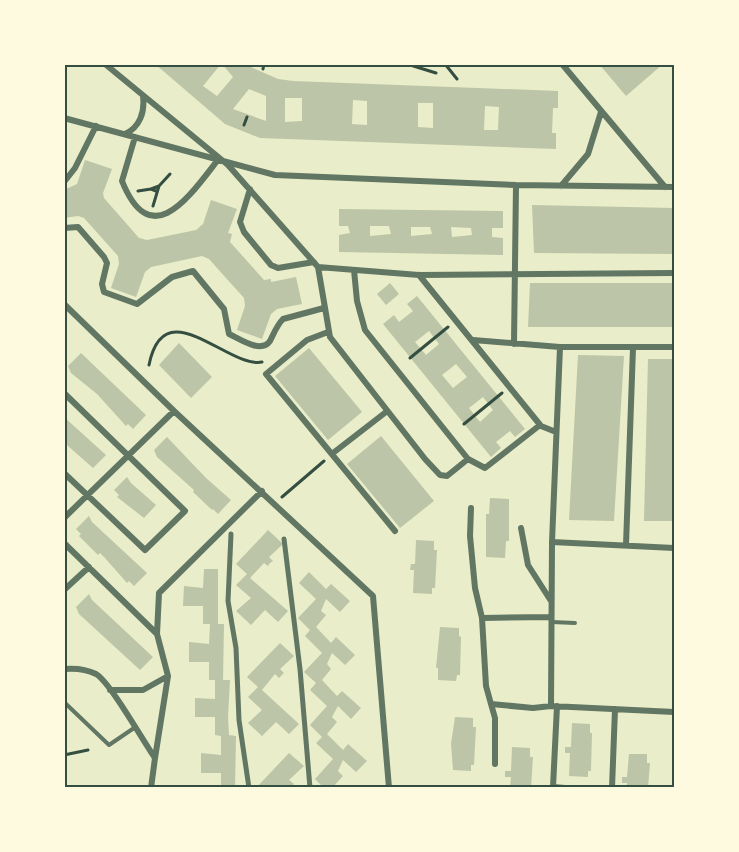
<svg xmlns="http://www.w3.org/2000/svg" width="739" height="852" viewBox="0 0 739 852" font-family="Jost,sans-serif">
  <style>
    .building { fill: #bcc5a7; fill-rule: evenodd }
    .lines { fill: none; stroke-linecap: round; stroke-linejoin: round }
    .path { stroke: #344e41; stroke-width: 3 }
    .service { stroke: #617663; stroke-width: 4 }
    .pedestrian { stroke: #617663; stroke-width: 5 }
    .minor { stroke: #617663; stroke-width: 6 }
    .neatline { fill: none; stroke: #344e41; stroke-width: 2 }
  </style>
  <rect width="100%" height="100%" fill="#e9edc9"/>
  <path class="building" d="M155 64H221L203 86 217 96 233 77 222 64H244L278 79 293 81 558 91V108H553L552 133H556V149L260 138 225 124ZM249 89 266 96V121L233 109ZM285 98H302V121L285 122ZM353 100 367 101V125L352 124ZM418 103H433V128L418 127ZM485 106 499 107 498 130H484Z
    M599 64H663L626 96Z
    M85 160 112 169 103 193 104 198 139 238 147 240 196 230 203 224 211 200 237 209 228 233 232 234 230 242 264 280 271 279V282L296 277 302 304 277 309 271 314 262 339 237 330 245 306 244 298 209 259 202 256 151 267 145 272 136 297 111 288 119 264 118 256 84 218 78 216 64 218V190L77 184Z
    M532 205 674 208V254L534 253Z
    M339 209 503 211V228H492V237L503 238V255L339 252V235L350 233 348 226H339ZM370 226H389L391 234 370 236ZM411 227H430L432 234 411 236ZM451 227 471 228 472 235 452 237Z
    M390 283 399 294 386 305 377 294Z
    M530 283H674V327H528Z
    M417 296 525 429 515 437 510 431 496 442 501 448 491 457 383 324 394 315 399 322 413 311 407 304ZM429 331 439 344 426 355 415 342ZM456 364 467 377 453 388 442 375ZM483 397 493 410 480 422 469 408Z
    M179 343 212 377 191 398 159 365Z
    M309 348 362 412 328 440 275 376Z
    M81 353 146 415 133 429 128 424 126 426 97 394 71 373 68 366Z
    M578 355 624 356 614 521 569 520Z
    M648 359H674V521H644Z
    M64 417 106 455 93 468 68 446 64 440Z
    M381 436 434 501 400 528 347 464Z
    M167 437 206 478 231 500 218 514 213 509 212 510 193 492 194 490 157 457 154 450Z
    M127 477 131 483 156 505 144 518 117 497 119 495 114 490Z
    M490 498 509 499V541H506L505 558 486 557V514H489Z
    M89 516 92 522 147 573 134 586 129 581 127 583 105 558 100 553 98 555 79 536 81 534 76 529Z
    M268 530 283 544 269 557 273 561 270 563 268 566 264 563 250 578 288 611 278 622 265 610 251 625 236 611 251 598 236 585 247 574 236 564Z
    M416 540 434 541V550H437L435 588H432V594L413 593 414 570H410L411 564H415Z
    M204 569H218V624H224L223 680H230L228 717 229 735 236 736 235 788H221V773H201V753L221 755V736L215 735V717H195V698L215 699V680H209V662H189V642L209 644 210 624H203V606H183L184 586 203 588Z
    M309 572 326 589 331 584 350 601 340 612 326 599 321 611 326 615 316 627 331 643 336 637 355 655 345 665 332 653 327 664 331 669 322 680 337 696 342 691 361 708 351 719 338 706 332 717 337 722 327 734 343 750 348 744 367 761 356 772 343 760 338 771 343 776 332 788H324L315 779 333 759 316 743 322 737 310 725 327 706 310 690 316 683 304 672 322 653 305 636 310 630 298 618 316 599 299 583Z
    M89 594 92 600 153 657 140 670 79 614 76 607Z
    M440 627 459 628V636L461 637 460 675H457L456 681 438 680V668H436Z
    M280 643 294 656 280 669 284 673 279 678 275 674 262 690 299 724 289 734 276 722 262 736 248 723 262 710 248 697 258 687 247 677Z
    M455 717 473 718V727H476L474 765H471V771L453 770 451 744Z
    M572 723 590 724V733H592L591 771H588V777L569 776 570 753H565V747H571Z
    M512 747 530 748V757H533L531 788H510L511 777H505V771H511Z
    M289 753 304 766 289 780 294 784 290 788 285 785 256 788Z
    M629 754H647V763H650L648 788H627V783H622V777H627Z"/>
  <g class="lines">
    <path class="path" d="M407 64 436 73
      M445 64 457 79
      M263 69 264 64
      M244 125 247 117
      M159 186 170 174
      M138 191 151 189
      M153 206 159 186 151 189 156 191
      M410 358 448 327
      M149 365C164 289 228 369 262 362
      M464 424 502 393
      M282 497 324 461
      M64 755 88 750"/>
    <path class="service" d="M552 622 575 623
      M64 702 109 745 134 728"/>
    <path class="pedestrian" d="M231 534 228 601 236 648 239 720 249 788
      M284 539 300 669 310 788"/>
    <path class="minor" d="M105 64 228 165 318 267 330 337 425 459 440 475 447 476 468 459 365 330 357 301 354 270
      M562 64 665 187
      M64 118 275 175 516 185 674 187
      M125 134C140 127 145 112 143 96
      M135 137 122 181C151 253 189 197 217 161
      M64 182 75 168 96 126
      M561 186 588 154 601 112
      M250 189 240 222 244 232 271 265 278 268 314 262
      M64 228 78 227 104 257 107 263 102 284 104 292 137 304 172 277 193 271 224 309 229 334C240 339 261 354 270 341 274 333 277 325 283 319L324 308
      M318 267 419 275 674 273
      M419 275 541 426 556 432
      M64 304 174 411 373 596 389 788
      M328 332 307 340 266 374 395 531
      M473 340 560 347H674
      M514 344 516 185
      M64 393 185 511 145 550 64 473
      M333 453 386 412
      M468 459 485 468 540 425
      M471 508 470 536 475 588 482 618 486 686 491 704 533 708 551 706 674 712
      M64 518 174 411
      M521 528 528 565 551 601
      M552 542 674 548
      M64 543 157 634
      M626 545 633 348
      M64 590 89 567
      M482 618 551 617
      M64 669C76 668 86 669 96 674 110 682 143 741 155 758L151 788
      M110 690H143L168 676 157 634 159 593 262 491
      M491 704 495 718V764
      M551 706 552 542 560 347
      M557 706 553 787 565 788
      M155 758 168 676
      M612 788 615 709"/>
  </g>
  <rect width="739" height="852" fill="none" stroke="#fefae0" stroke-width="132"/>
  <rect x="66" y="66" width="607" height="720" class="neatline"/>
</svg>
